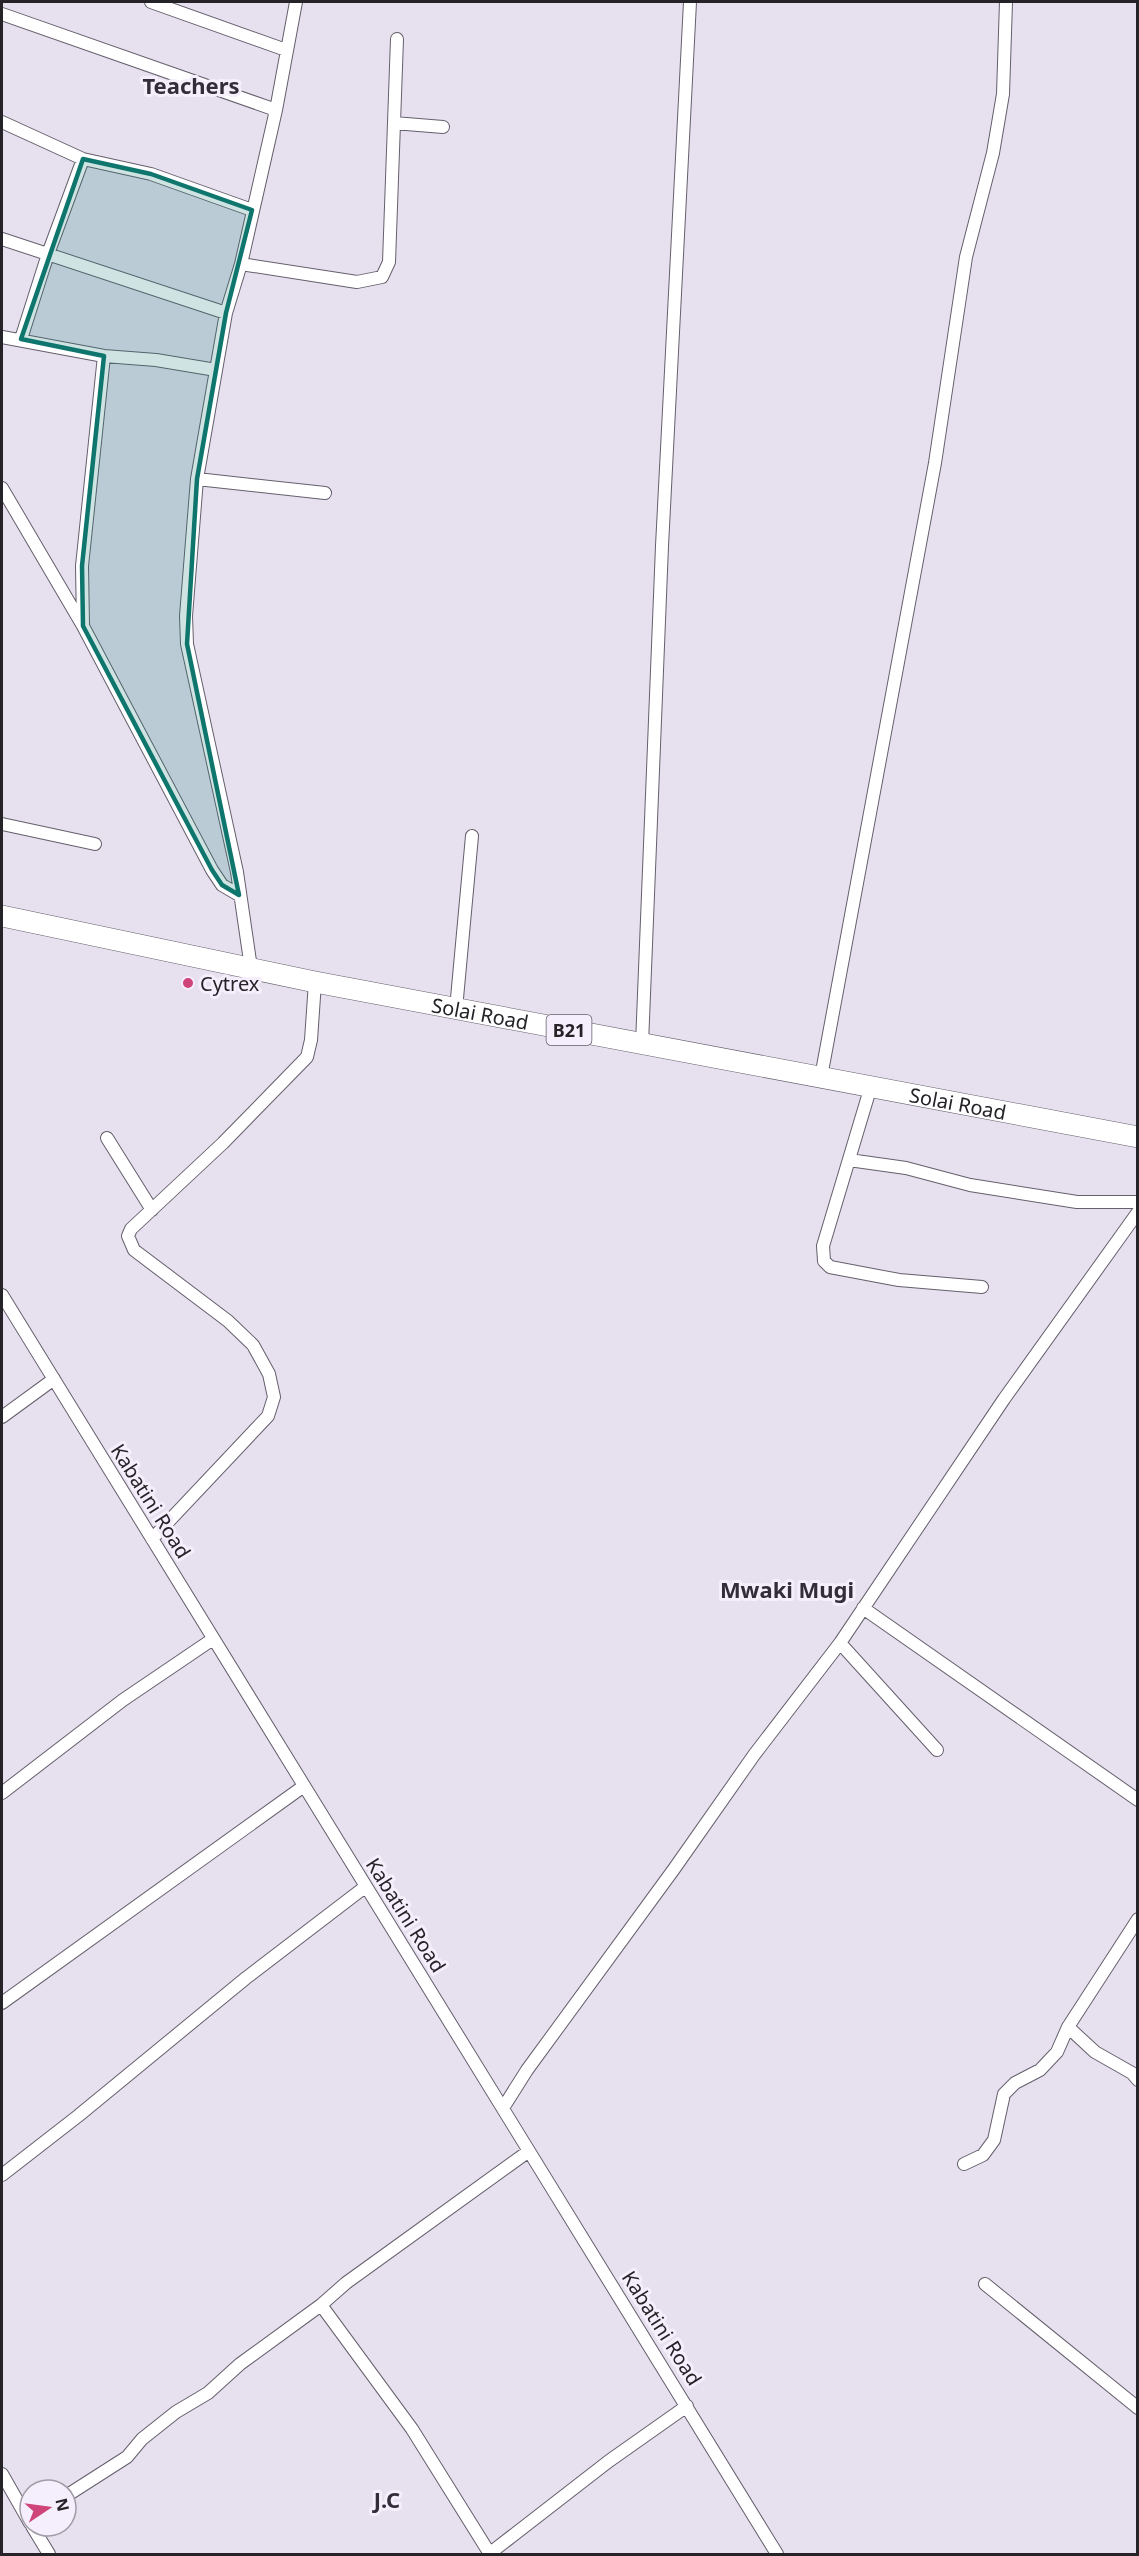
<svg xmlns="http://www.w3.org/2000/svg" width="1139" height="2556" viewBox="0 0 1139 2556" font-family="'Noto Sans',sans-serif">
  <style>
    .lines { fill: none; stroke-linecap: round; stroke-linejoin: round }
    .minor-casing { stroke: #655f6c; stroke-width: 14 }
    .trunk-casing { stroke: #655f6c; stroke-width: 22 }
    .minor { stroke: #fff; stroke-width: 12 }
    .trunk { stroke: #fff; stroke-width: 21 }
    .marked { fill: #0f766e; fill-opacity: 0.2; stroke: #0f766e; stroke-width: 4.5; stroke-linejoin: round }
    .poi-dot { fill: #cf4479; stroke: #f5eefc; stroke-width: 2 }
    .labels { text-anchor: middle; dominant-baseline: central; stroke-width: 6; stroke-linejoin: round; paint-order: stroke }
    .shield { fill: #f5eefc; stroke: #635f68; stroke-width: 1.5 }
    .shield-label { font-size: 18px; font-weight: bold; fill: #252228 }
    .poi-label { font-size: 20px; fill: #252228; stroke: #f5eefc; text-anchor: start }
    .street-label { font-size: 20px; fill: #252228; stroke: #f5eefc }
    .quarter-label { font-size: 22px; font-weight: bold; fill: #332d39; stroke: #f5eefc }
  </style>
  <rect width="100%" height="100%" fill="#e7e0ef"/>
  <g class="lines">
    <g class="minor-casing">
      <path id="minor" d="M151 2 286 50
        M2 14 276 110
        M397 39 394 123 443 127
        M2 122 83 159 151 174 252 210
        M2 239 226 313
        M241 264 357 282 382 277 389 262 394 123
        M2 337 104 356 156 360 216 370
        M21 339 48 254 83 159
        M197 479 325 493
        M2 488 83 626 212 870 222 885 239 895
        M83 624 82 566 104 356
        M2 824 95 844
        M251 968 237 872 187 644 186 616 197 479 226 313 241 264 276 110 296 2
        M456 1009 472 836
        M642 1044 662 546 690 2
        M821 1077 935 463 966 257 993 153 1003 94 1006 2
        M871 1086 823 1246 824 1261 830 1267 899 1280 982 1287
        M107 1138 152 1210
        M849 1160 906 1168 970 1185 1077 1202H1138
        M2 1295 777 2554
        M2 1417 54 1379
        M152 1539 268 1416 274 1397 269 1374 253 1345 228 1321 134 1250 128 1236 131 1229 223 1143 307 1057 311 1040 315 982
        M863 1608 1138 1800
        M840 1643 937 1750
        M2 1793 123 1700 213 1639
        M2 2003 304 1786
        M1068 2027 1095 2052 1132 2073 1138 2080
        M503 2108 527 2070 674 1869 754 1755 840 1643 1004 1399 1138 1212
        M964 2164 983 2155 994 2140 1004 2094 1015 2083 1040 2070 1057 2052 1068 2027 1138 1919
        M2 2175 78 2116 246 1978 365 1887
        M985 2284 1138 2408
        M321 2305 412 2429 490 2554
        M2 2474 30 2523
        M66 2496 127 2457 142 2439 176 2412 208 2393 240 2364 321 2305 346 2283 529 2151
        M32 2526 49 2554
        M489 2554 609 2461 687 2406"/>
    </g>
    <g class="trunk-casing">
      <g id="trunk">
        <path id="s1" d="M2 916 315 982 1138 1137"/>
      </g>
    </g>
    <use href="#minor" class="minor"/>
    <use href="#trunk" class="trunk"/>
  </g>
  <path class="marked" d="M83 159 151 174 252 210 226 313 197 479 187 644 239 895 222 885 212 870 83 626 82 566 104 356 21 339Z"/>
  <circle class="poi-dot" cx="188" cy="983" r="6"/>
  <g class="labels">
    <rect class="shield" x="546.5" y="1015" width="45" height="30" rx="4.5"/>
    <g class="shield-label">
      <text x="569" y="1030">B21</text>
    </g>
    <g class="poi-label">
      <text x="200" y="983">Cytrex</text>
    </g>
    <g class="street-label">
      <text stroke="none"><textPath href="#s1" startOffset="488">Solai Road</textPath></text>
      <text stroke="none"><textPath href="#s1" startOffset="974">Solai Road</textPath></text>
      <text transform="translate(151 1501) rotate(58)">Kabatini Road</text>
      <text transform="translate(406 1915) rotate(58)">Kabatini Road</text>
      <text transform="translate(662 2328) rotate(58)">Kabatini Road</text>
    </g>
    <g class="quarter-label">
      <text x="191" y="85">Teachers</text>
      <text x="787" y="1589">Mwaki Mugi</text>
      <text x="387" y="2499">J.C</text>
    </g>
  </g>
  <rect width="1139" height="2556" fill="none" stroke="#252228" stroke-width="6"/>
  <g transform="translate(48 2508) rotate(77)"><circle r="28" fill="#f5eefc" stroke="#a29ca7" stroke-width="1.5"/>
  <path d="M0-4.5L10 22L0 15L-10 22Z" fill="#cf4479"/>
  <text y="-9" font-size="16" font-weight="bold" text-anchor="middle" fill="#252228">N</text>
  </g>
</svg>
